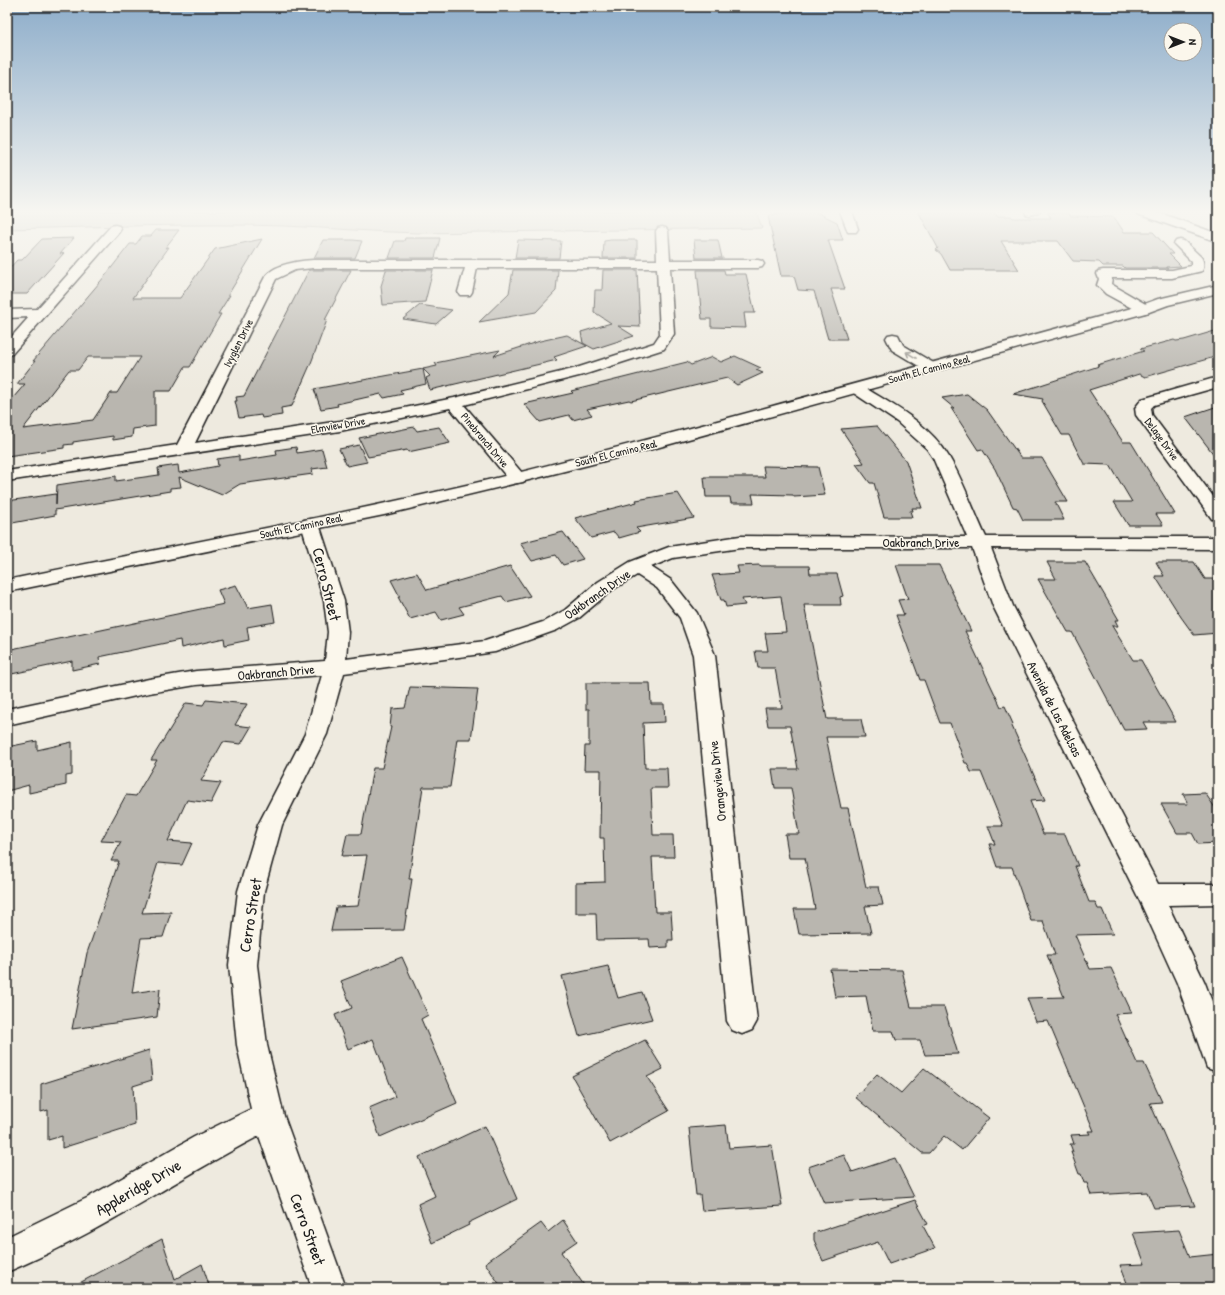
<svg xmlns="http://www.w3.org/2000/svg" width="1225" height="1295" viewBox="0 0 1225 1295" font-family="'Patrick Hand',sans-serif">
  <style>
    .green { fill: #ceccc2; stroke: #75746f }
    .building { fill: #b9b6af; stroke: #1c1c1c; fill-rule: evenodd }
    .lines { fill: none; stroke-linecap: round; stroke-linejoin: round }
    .minor-casing { stroke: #1c1c1c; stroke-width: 3 }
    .major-casing { stroke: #1c1c1c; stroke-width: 3 }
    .minor { fill: #fbf7ec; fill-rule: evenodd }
    .major { fill: #fbf7ec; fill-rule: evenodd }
    .oneway { stroke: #97948e }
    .labels { text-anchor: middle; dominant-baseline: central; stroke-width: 3; stroke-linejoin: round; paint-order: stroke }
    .far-street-label { font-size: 11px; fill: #1c1c1c; stroke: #fbf7ec }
    .street-label { font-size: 13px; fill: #1c1c1c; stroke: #fbf7ec }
    .near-street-label { font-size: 16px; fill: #1c1c1c; stroke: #fbf7ec }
  </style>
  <rect width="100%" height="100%" fill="#eeeadf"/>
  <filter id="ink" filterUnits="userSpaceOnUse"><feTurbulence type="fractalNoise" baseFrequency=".025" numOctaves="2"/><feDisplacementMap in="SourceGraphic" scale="8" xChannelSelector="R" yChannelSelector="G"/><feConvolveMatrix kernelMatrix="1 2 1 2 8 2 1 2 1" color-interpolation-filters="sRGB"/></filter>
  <g filter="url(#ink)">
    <path class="green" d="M7 211H756L762 228 418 233C374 232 330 228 285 226 193 223 100 227 7 229Z"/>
    <path class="building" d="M791 211H814L837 222 843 240H828L845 289H831L847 339H828L814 291 798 290 794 276H781L768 216Z
      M918 211H993L997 216H1011L1013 218H1051L1047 212 1069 213 1071 216 1114 217 1124 232H1153L1173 254H1169L1181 266 1166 267 1168 268H1125L1123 266H1103L1099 262 1073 261 1058 241H1001L1019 270H950L941 254 936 250 938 248Z
      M156 230H179L165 248 169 247 133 298H180L215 249 262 239 228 295H230L218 314H221L190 367H185L171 391H155V426L133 429 132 437 113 440V436L73 442V444L64 445V448L7 456V405L25 384H17L35 361H33L105 276 130 244H136L142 236H151ZM88 357H140L117 393H111L93 420 23 429 69 370H78Z
      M74 238 60 254 64 253 27 294H7V271L17 260H22L42 239Z
      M405 238H440L435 258H389L395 241H404Z
      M323 240H353L362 241 355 258H314Z
      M518 240 561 241 559 258H515Z
      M611 240H637V258H603L604 241Z
      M694 240H718L722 258H696Z
      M309 270H351L325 320H327L311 363 292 406 281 408 282 415 262 418 261 415 239 418 235 401H237L236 397 244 396Z
      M386 270H433L425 302 383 305 381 286Z
      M513 270H558L556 291 536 312 479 322 509 293Z
      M603 270H637L640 327 618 326 634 336 594 349 583 343 581 332 611 323 594 312 595 290H602Z
      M697 270H724L725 274H746L755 313H744L746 328 711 327V319H702Z
      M420 305 452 310 436 324 403 319Z
      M1218 330V356L1145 377 1139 374 1089 390 1123 442H1131L1175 514H1156L1163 525H1128L1114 502H1132L1110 465 1084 464 1069 435H1062L1042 401 1043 399 1013 394 1099 366 1097 365 1144 351 1140 349 1174 340 1176 341 1184 340Z
      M567 335 587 346 554 357 557 360 430 390 426 378 430 376 423 369 437 366 435 363 500 350 494 356 540 341Z
      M735 356 761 368 756 370 763 373 737 385 727 378 631 401 629 400 587 409 592 415 573 420 569 415 540 422 524 404 573 393 571 391 687 362 691 365 712 357 721 362Z
      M423 369 426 384 400 390 403 394 384 398 381 394 337 404 338 406 321 409 314 389Z
      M967 394 987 410 1021 458H1042L1068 502H1055L1064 520H1023L1017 508 1013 507 995 469 982 449 978 450 951 408H954L942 398Z
      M1218 406V460L1185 417Z
      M877 426 906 461 922 508H912L913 511H910L912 517H884L874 483H870L856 464 864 463 841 429Z
      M414 427 417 431 439 427 450 443 408 452 407 450 368 457 359 438Z
      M359 445 367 462 347 466 339 449Z
      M296 447 297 453 322 449 327 467 312 469 313 474 240 484 222 495 179 477 181 487 170 488V491L55 510V515L7 524V501L56 494V505L57 485 116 476V481L159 475 158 468 178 465 179 473 218 466 217 459 239 456V461L277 455 276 450Z
      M763 466 818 467 825 495 794 497 793 495 752 494 754 503H731L730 497H706L704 477H765Z
      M678 493 694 518 636 528 640 532 619 538 614 532 591 538 575 518 637 502 636 500Z
      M563 532 583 559 563 565 556 555 532 561 520 543Z
      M1047 562H1085L1119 620H1115L1118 626H1112L1133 660H1141L1176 722H1143L1147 729 1124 730 1072 632H1068L1038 579H1056Z
      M1156 562H1194L1205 579H1218V633L1194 635 1181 617 1155 576H1164Z
      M760 565 761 566H809L810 574H837L843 596 840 597 841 605H804L827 719H861L865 737H826L841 808H848L866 887H879L883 905 865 906 871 933 799 934 794 909H815L805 858H789L785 834H799L791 788H775L772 769H798L790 726H768L765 708H782L775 668H758L755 651H768L765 633 786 632 781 596 742 599 745 605 726 607 724 600H721L712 575 739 573 737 566Z
      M896 565H939L971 631H965L1001 707 1005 706 1013 724H1011L1045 800 1030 801 1043 834H1065L1078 866H1075L1089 902H1095L1098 909H1102L1113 934 1075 935 1090 969 1111 968 1132 1013 1115 1014 1137 1063H1144L1162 1102 1150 1103 1195 1206 1154 1208 1147 1192 1091 1195 1087 1183H1084L1081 1174H1079L1071 1152H1073L1070 1144H1074L1071 1135 1090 1134 1088 1131H1094L1048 1021 1036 1022 1027 998 1064 997 1047 955H1055L1043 921H1031L1012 867H997L989 844H995L988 826H1003L981 772H971L967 763H965L950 723H940L924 680H920L896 615H904L898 600 908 599Z
      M510 566 530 596 506 602 502 596 459 607 464 614 441 620 436 612 410 619 398 597H400L391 580 417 573 427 590Z
      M236 585 248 608 272 604 275 622 247 627 249 640 225 645 224 638 181 648 180 640 99 657 100 664 72 670V661L7 675V650L224 604 218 590Z
      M586 683H650L651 704H664L665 722 643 723 645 768H667L668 788H651L653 835H673L674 857H652L655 912H671L673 940H668V947L650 948 649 939 597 940 596 913H576V883L605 882 604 838H600L601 770H584L585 746H589V709H586Z
      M410 687 478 689 471 739H457L450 787H423L409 879H412L404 930 331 931 336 907 358 906 367 855 342 856 347 834H361L373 768H382L391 727H390L392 709 405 708Z
      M206 700 247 704 235 725 251 727 241 744 223 742 201 781 221 783 211 803 187 800 168 841 192 843 182 865 158 863 142 913 171 912 163 937 141 938 132 993 160 989 157 1017 72 1029 87 953 119 861H111L121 842 101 841 126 795 136 796 157 760H151L186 703 203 705Z
      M37 741V750L72 742V775L66 776V785L29 793V785L7 791V747Z
      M1205 793 1218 812V843L1198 844 1192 833H1177L1161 804H1188L1183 794Z
      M402 957 428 1015 421 1019 457 1103 380 1137 369 1108 395 1097 373 1039 348 1049 335 1015 352 1008 341 981Z
      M608 966 618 998 642 992 652 1019 579 1036 562 976Z
      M830 969 902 970 911 1007H944L958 1054 925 1055 920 1040H896L893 1031H873L866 996 835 997Z
      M645 1040 663 1069 647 1077 669 1111 610 1143 572 1076Z
      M149 1050 152 1080 133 1086 135 1125 62 1148V1136L48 1140V1110L41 1112V1084Z
      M924 1068 989 1118 962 1150 944 1136 929 1153H922L855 1097 877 1074 901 1093Z
      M726 1125 729 1148 772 1145 782 1206 702 1211 700 1195H696L689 1128Z
      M485 1126 517 1199 468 1223 469 1225 432 1243 418 1204 435 1196 419 1157Z
      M844 1155 852 1172 895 1158 914 1197 824 1203 808 1167Z
      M915 1200 928 1224 923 1226 935 1248 889 1264 878 1242 823 1261 814 1240V1233Z
      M563 1220 577 1241 561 1252 586 1288H502L485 1263 541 1223 548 1232Z
      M1179 1230 1190 1257 1218 1254V1288H1129L1120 1265 1145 1264 1133 1233Z
      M162 1239 175 1279 202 1264 210 1288H70Z"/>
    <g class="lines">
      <g class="minor-casing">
        <path id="minor" d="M840 211H852L858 229 856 232H848Z
          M1025 211H1040L1038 213 1030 215 1026 214Z
          M115 225 119 226 121 229 119 232 12 354 7 355V342L29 317 7 318V310L37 309 111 226Z
          M662 227 666 228 668 231 670 260H758L762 261 764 264 762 267 758 268H670L674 334 664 349 583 375 464 405 523 474 526 478 523 482 517 483 511 482 450 408 340 431 7 481V471L177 445 265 277C274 264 298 261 313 260H657L656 231 658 228ZM313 268H465L458 292 460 295H470L472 292 477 268H657L660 334 654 343 573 369 454 398 340 421 195 443 276 279 295 270Z
          M1180 240 1184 241 1201 257C1204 261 1204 267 1202 271L1172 278H1112L1111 284 1149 306 1151 309 1149 312 1144 313 1139 312 1106 294 1097 285 1099 279 1097 274 1098 271 1103 270H1172L1191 266V261L1174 244 1176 241Z
          M893 334 898 335 903 345 937 365 939 368 937 371 932 372 927 371 892 350 886 338 888 335Z
          M1218 377V387L1154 405 1151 408 1152 415 1218 503V520L1212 519 1136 415 1135 408 1142 399Z
          M857 384 862 386C893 405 930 424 949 457 963 480 974 512 986 537H1218V549L991 548 1013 606 1158 884H1218V904L1168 905 1205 983 1218 1018V1072L1207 1068 1177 983 1137 895 993 606 972 548H740L673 558 651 567 671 580 697 613 715 655 757 1021 752 1030 742 1034 732 1030 727 1021 693 655 680 618 657 588 637 575 612 590 579 618 557 630 495 652 344 673 327 734 282 825 264 891 257 965 267 1045 284 1116 346 1288H312L259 1136C175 1180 96 1235 7 1272V1237L87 1198 194 1137 251 1109 237 1045 229 965 238 891 258 825 305 734 322 675 196 685 149 693 7 725V709L149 679 196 671 325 661 328 632 324 601 301 524 304 520 310 519 316 520 319 524 344 601 348 632 346 659 485 641 543 622 565 610 598 582 630 562 669 547 740 536 967 537 933 458 927 449 897 422 852 392 849 389 852 386Z"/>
      </g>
      <g class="major-casing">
        <path id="major" d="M1136 211H1154L1218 234V242L1138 214Z
          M1218 285V293L1168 305 1149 312 656 448 517 483 384 515 7 592V580C177 545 348 514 517 473 725 421 932 362 1139 306L1158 299Z"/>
      </g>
      <use href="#minor" class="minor"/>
      <use href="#major" class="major"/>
    </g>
    <defs><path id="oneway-shaft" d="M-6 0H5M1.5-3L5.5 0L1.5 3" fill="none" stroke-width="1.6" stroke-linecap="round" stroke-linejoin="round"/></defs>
    <use class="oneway" href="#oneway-shaft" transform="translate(911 355) rotate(-149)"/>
  </g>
  <linearGradient id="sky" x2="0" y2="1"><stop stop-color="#8dadca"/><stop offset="0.54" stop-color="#f7f6f1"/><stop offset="1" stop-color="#f7f6f1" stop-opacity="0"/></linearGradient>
  <rect width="1225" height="392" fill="url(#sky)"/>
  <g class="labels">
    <g class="far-street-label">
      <text transform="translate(238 343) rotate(-63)">Ivyglen Drive</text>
      <text transform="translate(929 369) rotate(-15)">South El Camino Real</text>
      <text transform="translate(338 425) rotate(-10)">Elmview Drive</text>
      <text transform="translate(1162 439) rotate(54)">Delage Drive</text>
      <text transform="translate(485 440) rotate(50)">Pinebranch Drive</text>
      <text transform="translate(616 453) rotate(-14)">South El Camino Real</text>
      <text transform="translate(301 526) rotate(-12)">South El Camino Real</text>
    </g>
    <g class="street-label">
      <text x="921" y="542">Oakbranch Drive</text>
      <text transform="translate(597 594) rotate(-35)">Oakbranch Drive</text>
      <text transform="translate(276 672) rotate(-5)">Oakbranch Drive</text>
      <text transform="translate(1055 709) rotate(63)">Avenida de Las Adelsas</text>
      <text transform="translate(717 781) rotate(-96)">Orangeview Drive</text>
    </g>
    <g class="near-street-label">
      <text transform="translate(327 584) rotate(76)">Cerro Street</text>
      <text transform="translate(250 915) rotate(-81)">Cerro Street</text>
      <text transform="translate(138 1187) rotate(-30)">Appleridge Drive</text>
      <text transform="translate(308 1229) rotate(70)">Cerro Street</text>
    </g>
  </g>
  <rect width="1225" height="1295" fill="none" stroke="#fbf7ec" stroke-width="24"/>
  <rect x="12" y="12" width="1201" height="1271" fill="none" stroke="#1c1c1c" stroke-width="1.5" filter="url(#ink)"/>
  <g transform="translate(1183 42) rotate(90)"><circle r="19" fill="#fbf7ec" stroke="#a29f99"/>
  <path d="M0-3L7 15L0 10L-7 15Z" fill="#1c1c1c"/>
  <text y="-6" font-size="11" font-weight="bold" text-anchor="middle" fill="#1c1c1c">N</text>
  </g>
</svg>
